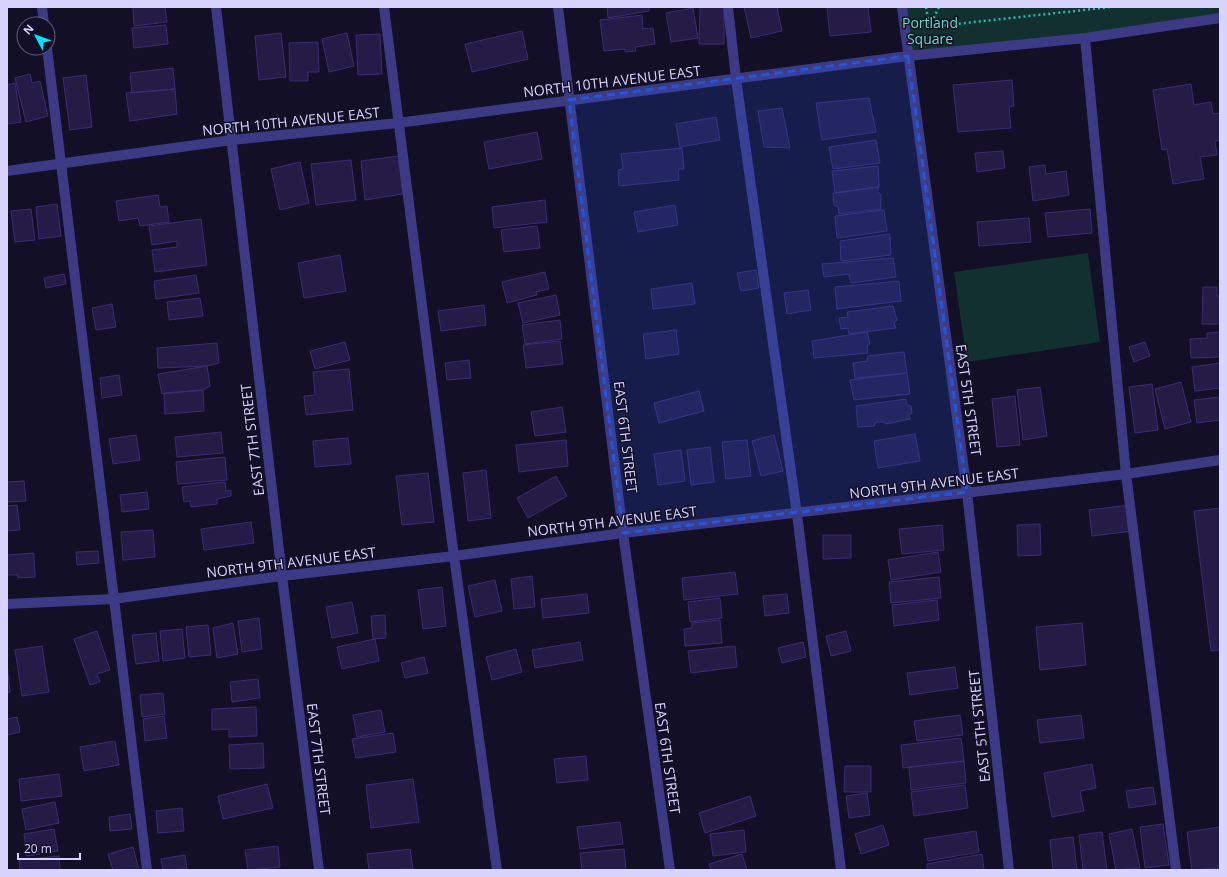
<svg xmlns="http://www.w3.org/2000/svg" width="1227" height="877" viewBox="0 0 1227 877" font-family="'Open Sans',sans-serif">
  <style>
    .green { fill: #12302f }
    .building { fill: #241b47; stroke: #3b2d73 }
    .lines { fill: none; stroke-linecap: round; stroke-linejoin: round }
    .path { stroke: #2fb8b0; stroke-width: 2.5; stroke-dasharray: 2 3; stroke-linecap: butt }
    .minor { stroke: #3d3a85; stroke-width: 10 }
    .marked { fill: #2655da; fill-opacity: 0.2; stroke: #2655da; stroke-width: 3; stroke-dasharray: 8 5; stroke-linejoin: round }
    .labels { text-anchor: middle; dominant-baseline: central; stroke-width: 3; stroke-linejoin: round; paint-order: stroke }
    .park-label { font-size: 14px; fill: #5fe0c0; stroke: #130f26 }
    .street-label { font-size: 14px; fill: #d9d4ff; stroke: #130f26 }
  </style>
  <rect width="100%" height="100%" fill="#130f26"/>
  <path class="green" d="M902 7H1220V18L908 56Z
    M1088 253 1100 342 967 362 954 272Z"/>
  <path class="building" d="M133 7H165L167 22 134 26Z
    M607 7H649V11L608 18Z
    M700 7H724V44H699Z
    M744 7H777L782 31 751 38Z
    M827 7H868L871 32 830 36Z
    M693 8 698 38 671 42 666 13Z
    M642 15 643 29 653 28 655 44 635 47 636 51 625 52V49L604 51 600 20Z
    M166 25 168 44 134 48 132 28Z
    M522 31 528 59 472 72 465 44Z
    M281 33 286 77 259 80 255 36Z
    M347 33 354 66 329 72 322 39Z
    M380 34 382 74 358 75 356 35Z
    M318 42 319 72H308V81H290L289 43Z
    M173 68 175 89 132 93 130 73Z
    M30 74 32 83 40 81 48 116 26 122 15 78Z
    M86 75 92 127 70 130 63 78Z
    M1012 80 1014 106 1009 107 1011 128 958 132 953 85Z
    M15 83 21 122 7 124V85Z
    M1191 84 1194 105 1211 102 1213 114 1220 113V140L1215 141 1217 155 1200 157 1204 179 1173 184 1167 149 1162 150 1153 90Z
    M175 89 177 114 130 121 126 93Z
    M869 98 876 132 822 140 816 103Z
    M782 108 790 148 764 147 758 111Z
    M716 117 720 140 680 147 676 124Z
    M537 132 542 159 489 169 484 142Z
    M876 140 880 163 833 169 829 147Z
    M682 148 684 169H678L679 180 619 186 618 170 623 169 621 154Z
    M1003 151 1005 168 977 172 975 153Z
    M398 156 403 194 365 200 361 161Z
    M351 160 356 200 316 205 311 164Z
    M300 162 309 203 280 210 271 169Z
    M1045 165 1046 174 1066 171 1069 195 1033 201 1029 167Z
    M878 166 879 187 835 193 832 171Z
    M878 187V192L881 195V209L839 214 838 206H834L833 193Z
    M158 195 160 207 167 206 169 222 140 226 138 218 119 221 116 201Z
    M545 200 547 222 494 228 492 207Z
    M57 204 61 236 39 239 36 207Z
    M675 205 678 225 638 232 634 212Z
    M31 209 35 240 15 242 11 211Z
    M1090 209 1092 233 1048 237 1045 213Z
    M884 210 887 231 837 238 835 216Z
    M1029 218 1031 242 979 246 977 222Z
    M201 219 207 265 155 272 152 250 177 247V241L152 245 149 226Z
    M537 226 540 248 504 252 501 230Z
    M890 234 891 255 841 261 840 241Z
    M340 255 346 291 304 298 298 263Z
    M893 258 896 277 851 283 849 274 824 277 822 264Z
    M756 270 759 288 741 291 737 273Z
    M545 272 549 289 536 292 537 295 507 303 502 282Z
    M64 274 66 284 46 288 44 278Z
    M196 275 199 293 156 299 154 281Z
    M899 281 901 301 837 309 835 287Z
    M692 283 695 304 653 309 651 289Z
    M1203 287H1217V296H1220V324H1202Z
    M808 290 811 310 787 314 784 293Z
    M556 295 560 315 523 323 518 303Z
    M200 298 203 316 169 320 167 302Z
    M112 304 116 327 96 330 92 308Z
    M484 305 486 325 441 331 438 311Z
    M893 306 897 320 894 323 896 328 849 334 848 328 841 329 839 318 848 317 847 312Z
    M560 320 562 339 525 344 522 325Z
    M676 330 679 354 646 359 643 334Z
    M867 332 870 344 867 346 868 353 814 358 812 341Z
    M1220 332V357L1191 358 1190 339 1207 338V333Z
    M560 341 563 364 526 368 523 345Z
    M345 342 350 360 315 369 310 351Z
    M1145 342 1150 356 1134 362 1129 347Z
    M217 343 219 363 207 366 158 368 157 348Z
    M904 352 907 373 855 378 853 363 867 361 868 356Z
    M469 360 471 378 447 380 445 363Z
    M1220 363V388L1195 391 1192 367Z
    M207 366 210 386 203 390 162 394 158 374Z
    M349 369 353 410 306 415 304 396 315 395 313 372Z
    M907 373 910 394 854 400 850 380Z
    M119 375 122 395 102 398 100 378Z
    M1181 382 1191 422 1165 429 1155 389Z
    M1152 384 1158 430 1135 433 1129 387Z
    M1040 387 1047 436 1023 440 1017 390Z
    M203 390 204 411 165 414 164 393Z
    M699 391 704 411 659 423 654 403Z
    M1015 396 1020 445 997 447 992 399Z
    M1220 397V420L1197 423 1194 400Z
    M906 399 907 405 911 406 912 413 909 415 910 419 886 424 884 422H876L874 426 858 427 856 406Z
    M562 407 566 432 535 436 531 412Z
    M221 432 223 453 177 457 175 437Z
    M915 434 920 461 878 468 874 441Z
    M136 435 140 460 113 464 109 439Z
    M774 435 783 471 761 476 752 441Z
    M348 438 351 464 315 467 313 441Z
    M566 440 568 466 519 472 516 445Z
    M747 440 751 476 726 479 722 442Z
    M710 447 714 482 691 485 687 450Z
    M681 450 685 481 658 485 654 454Z
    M225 457 227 480 178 484 176 462Z
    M486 470 491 518 468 521 463 473Z
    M428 473 434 522 402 525 396 476Z
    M556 476 567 496 528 518 517 498Z
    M24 481 26 501 7 502V482Z
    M225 482 226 491 231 490V496L217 499V504L191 507 190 501 184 502 182 487Z
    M147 492 149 509 122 512 120 495Z
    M17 505 20 530 7 531V506Z
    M1130 505 1133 531 1092 536 1089 510Z
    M1220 508V650L1211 651 1194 511Z
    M251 522 254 543 204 550 201 529Z
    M1040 524 1041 555 1018 556 1017 525Z
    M942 525 944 550 902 554 899 529Z
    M153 530 155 557 123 560 121 532Z
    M823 535H851V558L823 559Z
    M98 551 99 563 77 565 76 552Z
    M938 552 941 572 891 580 888 560Z
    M34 553 35 577 18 578V575H7V555Z
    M735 572 738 594 684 600 682 578Z
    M532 576 535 607 514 609 511 579Z
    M939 577 941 598 891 603 889 582Z
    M495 580 502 611 475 617 468 586Z
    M442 587 446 626 423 629 418 590Z
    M587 594 589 613 543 618 541 599Z
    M787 594 789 613 765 616 763 596Z
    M720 598 722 618 690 622 688 602Z
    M937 600 939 620 894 626 892 605Z
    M352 602 358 633 332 638 326 607Z
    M385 615 386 638 373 639 371 616Z
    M259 618 262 649 242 652 238 621Z
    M720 620 722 643 685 646 684 629 692 628V623Z
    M233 623 238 654 217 658 213 628Z
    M1082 623 1086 665 1040 670 1036 627Z
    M208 625 211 655 189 657 186 627Z
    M182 629 185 658 163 661 160 631Z
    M97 631 110 670 97 674 100 682 90 685 74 639Z
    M846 631 851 651 831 656 826 636Z
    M156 633 159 661 136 664 132 635Z
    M375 639 379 661 342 669 337 647Z
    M580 642 583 660 535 668 532 650Z
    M803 642 806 657 782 663 778 648Z
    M42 646 49 692 22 696 15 650Z
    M735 646 737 667 691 673 688 651Z
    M516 649 522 672 492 680 486 657Z
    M424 657 428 673 405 678 401 663Z
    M7 663 10 692 7 693Z
    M955 667 958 688 910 695 907 673Z
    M258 679 260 698 232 702 230 682Z
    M163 693 165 714 142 717 140 695Z
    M256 707 257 736 229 737V729L212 730V709Z
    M381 710 385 732 357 737 353 715Z
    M960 715 963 735 917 741 914 721Z
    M1081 715 1084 738 1040 743 1037 720Z
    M164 716 167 738 145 741 143 719Z
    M17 717 20 732 7 735V719Z
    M393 733 396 752 356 758 352 739Z
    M961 738 964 761 903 768 901 745Z
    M115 741 119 765 84 771 80 747Z
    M263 743 264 768 230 769 229 745Z
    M586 756 588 780 557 783 554 759Z
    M964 761 966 783 911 790 909 767Z
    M1092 764 1096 788 1080 791 1084 811 1052 817 1044 773Z
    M845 766H871V792H844Z
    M59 774 62 796 21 801 19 779Z
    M413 779 419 822 371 828 366 785Z
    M267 784 273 808 223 819 218 796Z
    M965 785 968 808 914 816 911 792Z
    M1153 787 1156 804 1129 808 1126 791Z
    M867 793 870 815 849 818 846 796Z
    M750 796 756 816 705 833 699 813Z
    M55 802 59 823 26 830 22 809Z
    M182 808 184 831 158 833 156 811Z
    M130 814 132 829 110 831 109 817Z
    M620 822 623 844 580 849 577 827Z
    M1163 824 1169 865 1145 868 1140 827Z
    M883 825 889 845 861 854 855 834Z
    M1220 827V868L1192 870 1187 832Z
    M54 829 58 851 27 856 24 834Z
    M1132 829 1140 868 1116 870 1109 834Z
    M744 830 746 852 713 856 710 834Z
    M976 831 979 852 928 861 924 839Z
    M1102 832 1107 870H1083L1079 835Z
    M1073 837 1077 870H1053L1050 840Z
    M278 846 280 867 248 870 245 850Z
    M133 847 139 870H113L108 854Z
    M410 849 413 869 369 870 367 854Z
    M624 849 626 870H582L580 853Z
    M742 854 747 870H711L709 864Z
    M982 854 984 870H927V864Z
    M185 855 187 869 163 870 161 859Z
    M59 856 60 870H20L19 860Z"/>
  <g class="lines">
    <path class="path" d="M926 7 929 26
      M929 27 1111 7
      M929 27 939 7"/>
    <path class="minor" d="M42 7 44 24
      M216 7 282 576 319 870
      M384 7 451 534 497 870
      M558 7 623 533 670 870
      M728 7 736 79 797 514 841 870
      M902 7 967 492 1009 870
      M1085 38 1126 474 1176 870
      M47 48 147 870
      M7 171 232 140 398 123 908 56 1085 38 1220 18
      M7 604 113 599 282 576 454 556 623 533 1126 474 1220 460"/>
  </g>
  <path class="marked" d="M908 56 967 492 623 533 569 100Z"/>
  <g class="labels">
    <g class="park-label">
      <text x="930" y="22">Portland<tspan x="930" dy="16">Square</tspan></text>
    </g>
    <g class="street-label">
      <text transform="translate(612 81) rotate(-7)">NORTH 10TH AVENUE EAST</text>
      <text transform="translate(291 121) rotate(-6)">NORTH 10TH AVENUE EAST</text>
      <text transform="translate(969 400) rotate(82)">EAST 5TH STREET</text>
      <text transform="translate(626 437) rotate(83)">EAST 6TH STREET</text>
      <text transform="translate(252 440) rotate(-97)">EAST 7TH STREET</text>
      <text transform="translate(934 483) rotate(-7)">NORTH 9TH AVENUE EAST</text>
      <text transform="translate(612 521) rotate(-7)">NORTH 9TH AVENUE EAST</text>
      <text transform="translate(291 562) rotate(-7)">NORTH 9TH AVENUE EAST</text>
      <text transform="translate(979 726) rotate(-96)">EAST 5TH STREET</text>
      <text transform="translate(668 758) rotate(82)">EAST 6TH STREET</text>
      <text transform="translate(319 759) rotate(83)">EAST 7TH STREET</text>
    </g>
  </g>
  <rect width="1227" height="877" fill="none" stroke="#d9d4ff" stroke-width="16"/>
  <g transform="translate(36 36) rotate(311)"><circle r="19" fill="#130f26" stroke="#625e7d"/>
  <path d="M0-3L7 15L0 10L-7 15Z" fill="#00e5ff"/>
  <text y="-6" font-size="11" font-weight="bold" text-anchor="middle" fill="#d9d4ff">N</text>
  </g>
  <path d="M18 853v6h62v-6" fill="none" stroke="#d9d4ff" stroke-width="2"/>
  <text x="24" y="853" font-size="12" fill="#d9d4ff" stroke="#130f26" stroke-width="3" paint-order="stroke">20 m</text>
</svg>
